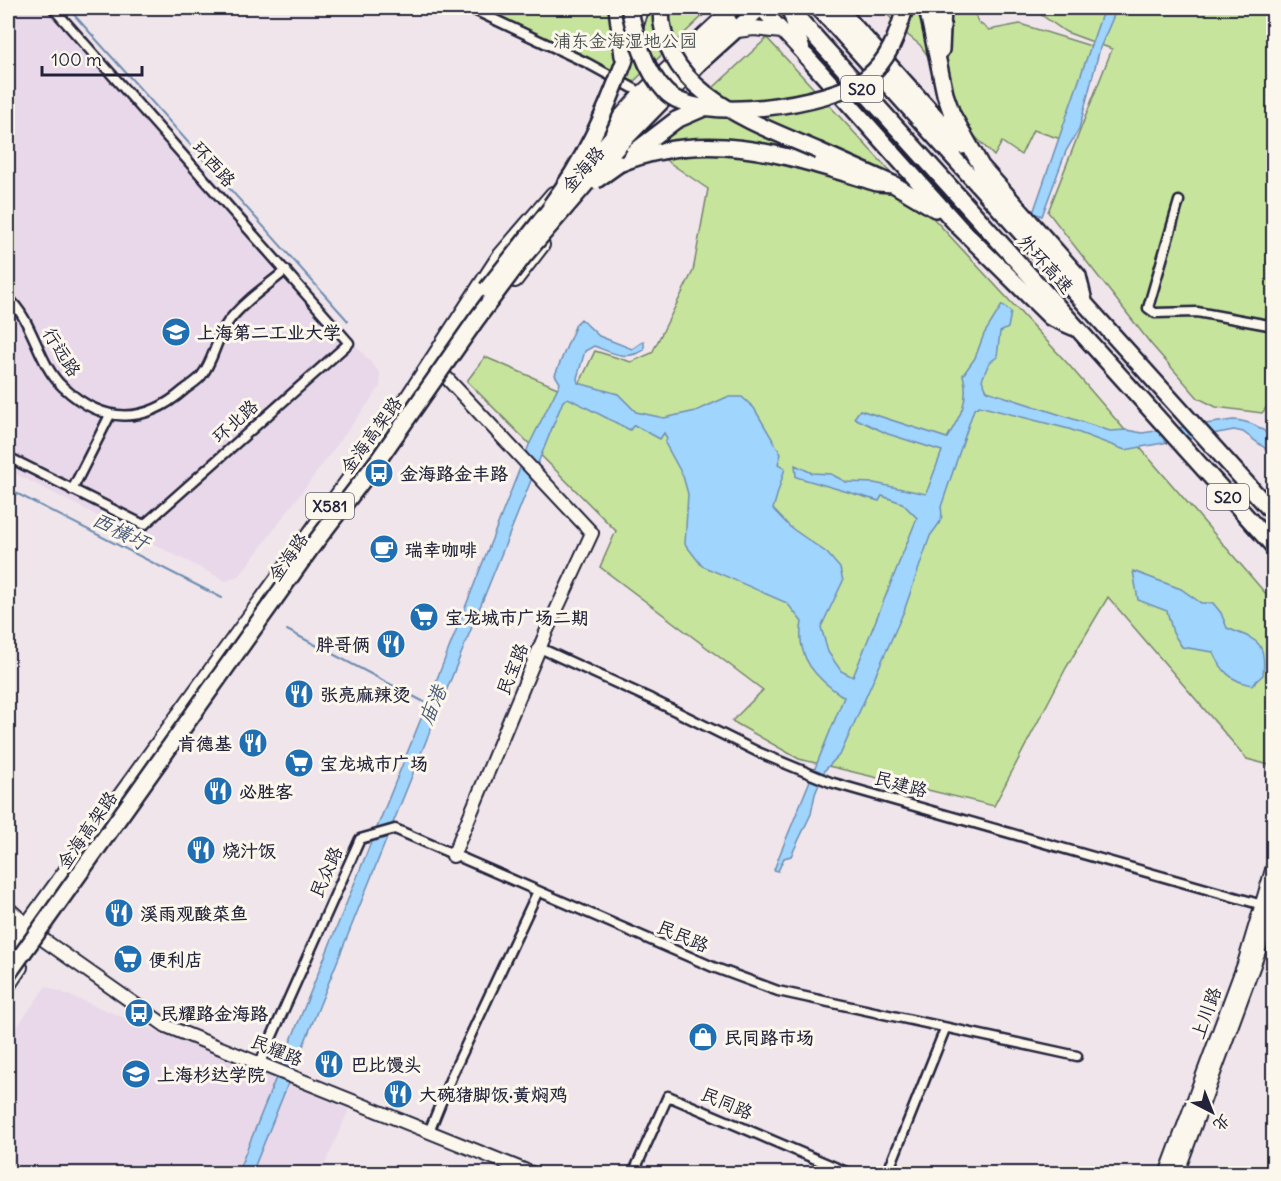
<svg xmlns="http://www.w3.org/2000/svg" width="1281" height="1181" viewBox="0 0 1281 1181" font-family="Delius,'LXGW WenKai TC',sans-serif">
  <style>
    .built { fill: #e8d8ea }
    .green { fill: #c6e49c; stroke: #74836c; stroke-width: 1.5 }
    .water { fill: #a0d5fe; stroke: #6e8db0; stroke-width: 1.5 }
    .lines { fill: none; stroke-linecap: round; stroke-linejoin: round }
    .stream { stroke: #6e8db0; stroke-width: 2 }
    .street-casing { stroke: #22223b; stroke-width: 13 }
    .secondary-casing { stroke: #22223b; stroke-width: 16 }
    .primary-casing { stroke: #22223b; stroke-width: 18 }
    .highway-casing { stroke: #22223b; stroke-width: 20 }
    .street { stroke: #fbf7ec; stroke-width: 8 }
    .secondary { stroke: #fbf7ec; stroke-width: 12 }
    .primary { stroke: #fbf7ec; stroke-width: 14 }
    .highway { stroke: #fbf7ec; stroke-width: 15 }
    .highway-bridge-casing { stroke: #22223b; stroke-width: 20; stroke-linecap: butt }
    .highway-bridge { stroke: #fbf7ec; stroke-width: 15 }
    .labels { text-anchor: middle; dominant-baseline: central; stroke-width: 6; stroke-linejoin: round; paint-order: stroke }
    .shield { fill: #fbf7ec; stroke: #636270; stroke-width: 1.5 }
    .shield-label { font-size: 16px; font-weight: bold; fill: #22223b }
    .park-label { font-size: 18px; fill: #4b5253; stroke: #fbf7ec }
    .street-label { font-size: 18px; fill: #22223b; stroke: #fbf7ec }
    .poi-label { font-size: 18px; font-weight: bold; fill: #22223b; stroke: #fbf7ec; text-anchor: start }
    .water-label { font-size: 20px; font-style: italic; fill: #485876; stroke: #fbf7ec }
  </style>
  <rect width="100%" height="100%" fill="#f0e5eb"/>
  <filter id="ink" filterUnits="userSpaceOnUse"><feTurbulence type="fractalNoise" baseFrequency=".0167" numOctaves="2"/><feDisplacementMap in="SourceGraphic" scale="12" xChannelSelector="R" yChannelSelector="G"/><feConvolveMatrix kernelMatrix="1 2 1 2 8 2 1 2 1" color-interpolation-filters="sRGB"/></filter>
  <g filter="url(#ink)">
    <path class="built" d="M8 8H62L380 373V387L240 575 226 581 8 470Z
      M46 986 349 1109 321 1173 8 1174V1040Z"/>
    <path class="green" d="M484 8H711L633 82Z
      M881 8H973L978 22 989 30 1020 24 1094 47 1061 139 1033 130 1021 155 1002 142 994 156 942 102 950 87 920 45 904 32Z
      M1042 8H1273L1274 398 1262 413 1216 407 1198 398 1151 344 1048 212 1112 49 1066 32 1037 12Z
      M767 38 1068 364 1273 602V766L1247 759 1108 597 1066 668 994 806 799 759 732 721 763 690 600 567 616 531 467 381 485 357 574 395 595 351 631 362 652 353 693 271 708 189 648 148Z"/>
    <path class="water" d="M1104 8H1117L1100 48 1079 129 1066 151 1042 216 1033 213Z
      M1002 305 1011 312 1008 328 1000 332 997 357 989 363 982 380 987 391 1110 431 1127 430 1142 433 1233 420C1251 421 1260 427 1273 438V454L1243 432 1234 430 1125 450 1069 429 979 406 974 409 941 507C944 522 938 524 930 536L904 611 841 753 825 770 815 794 811 814 791 856 784 858 778 871 774 870 780 854 844 697C816 679 795 657 802 622L787 603 702 566 685 544 688 494 683 476 665 443 667 438 664 433 660 439 634 425 630 430 568 398 563 401 252 1173 237 1174 435 684 529 445 560 383 555 375 576 324 581 319 599 336 632 349 644 341V350C625 361 613 353 594 346L585 351 577 378 578 383 618 394 636 412 664 418 696 411 727 397H742L754 408 781 454 778 464 785 468 773 509 790 527 827 553 840 568 843 581 821 627 828 652 841 671 853 677 917 518 902 503 882 496 879 501 796 477 795 465 812 473 831 474 846 482 874 483 926 494 942 451 888 434 854 418 860 410 947 438C960 417 970 400 963 375L975 358 984 334Z
      M1133 571 1181 589 1201 603H1213L1221 613 1227 628C1256 640 1267 640 1263 675L1252 685C1230 681 1222 671 1213 652L1182 647 1173 633 1167 611 1138 600Z"/>
    <g class="lines">
      <path class="stream" d="M68 8 348 321
        M8 489 222 598
        M287 630 428 704"/>
      <g class="street-casing">
        <path id="street" d="M470 8 587 63 642 93
          M1179 201 1148 308 1155 313 1197 312 1274 326
          M8 298C34 321 37 363 63 387 103 424 144 425 184 390 190 385 198 381 202 375 214 360 216 338 228 322 243 302 267 286 286 270
          M8 457 144 525 349 343 53 8
          M72 490 110 415
          M540 648 651 699 760 753 830 782 1266 906
          M260 1063 360 839 395 829 538 891
          M429 1132 452 1075 538 891 713 967 778 991 1077 1056
          M633 1174 668 1096 851 1174
          M887 1174 945 1029"/>
      </g>
      <g class="secondary-casing">
        <path id="secondary" d="M442 373 592 533 547 630 453 856
          M8 908 41 938 166 1026 534 1174
          M8 921 14 926 25 925
          M1166 1174 1244 964 1274 863
          M1177 1174 1259 951 1274 897"/>
      </g>
      <g class="primary-casing">
        <path id="primary" d="M761 8 806 56
          M789 8 802 48
          M737 30 754 28 782 31
          M589 152 642 93 733 8
          M515 280 542 245
          M8 951 402 406 499 257 553 194
          M8 985 20 967"/>
      </g>
      <g class="highway-casing">
        <path id="highway" d="M617 8 623 56
          M789 8 1274 547
          M819 8 1274 514
          M838 8 962 146
          M927 8 945 94 952 114 981 166 1078 276 1084 301
          M941 50 943 8
          M806 56 959 227 1050 317 1073 327
          M624 62 640 8
          M611 138 650 96 729 22
          M620 144 699 63 760 8
          M819 151 893 184 935 209
          M629 156 676 120
          M619 164C709 127 789 156 877 183L893 184"/>
      </g>
      <use href="#street" class="street"/>
      <use href="#secondary" class="secondary"/>
      <use href="#primary" class="primary"/>
      <use href="#highway" class="highway"/>
      <g class="highway-bridge-casing">
        <path id="highway-bridge" d="M629 8C636 36 644 69 665 91 697 126 831 104 866 78 889 61 898 33 905 8
          M661 8C660 93 755 123 819 151
          M676 120 706 107
          M587 165 611 138
          M595 181 619 164
          M551 205C584 161 605 114 624 62
          M487 289 558 199
          M8 974 311 548 379 459 476 320 523 257 620 144"/>
      </g>
      <use href="#highway-bridge" class="highway-bridge"/>
    </g>
  </g>
  <defs>
    <g id="university-disc" transform="scale(1.5)"><circle r="9.5" fill="#1f6fb2" stroke="#fbf7ec"/><path d="M0-5L7-2L0 1L-7-2ZM-4 1L0 2.5L4 1V4Q0 6-4 4Z" fill="#fff"/></g>
    <g id="bus-disc" transform="scale(1.5)"><circle r="9.5" fill="#1f6fb2" stroke="#fbf7ec"/><path d="M-5-6H5V4H4V6H2V4H-2V6H-4V4H-5ZM-3.5-4V0h7V-4ZM-3.5 1.2v1.5H-2V1.2ZM2 1.2v1.5H3.5V1.2Z" fill="#fff"/></g>
    <g id="cafe-disc" transform="scale(1.5)"><circle r="9.5" fill="#1f6fb2" stroke="#fbf7ec"/><path d="M-5.5-4.5H6V0H3Q3 3.5 0 3.5H-2.5Q-5.5 3.5-5.5 0ZM3-3.2v2h1.7v-2ZM-6 4.5H4V6H-6Z" fill="#fff"/></g>
    <g id="supermarket-disc" transform="scale(1.5)"><circle r="9.5" fill="#1f6fb2" stroke="#fbf7ec"/><path d="M-6-5.5h2.5l.6 2H6L4.5 2H-2.5L-4.4-4H-6ZM-1.5 3.2a1.3 1.3 0 1 0 .1 0ZM3 3.2a1.3 1.3 0 1 0 .1 0Z" fill="#fff"/></g>
    <g id="restaurant-disc" transform="scale(1.5)"><circle r="9.5" fill="#1f6fb2" stroke="#fbf7ec"/><path d="M-5-6h1v4h1v-4h1v4h1v-4h1v5L-1.5 .5V6h-2V.5L-5-1ZM5-6V6H3V1.5H1.5Q1.5-4 5-6Z" fill="#fff"/></g>
    <g id="shop-disc" transform="scale(1.5)"><circle r="9.5" fill="#1f6fb2" stroke="#fbf7ec"/><path d="M-5-2.5h2.3a2.7 3.5 0 0 1 5.4 0H5L5.5 6h-11ZM-1.5-2.5h3a1.5 2.3 0 0 0-3 0Z" fill="#fff"/></g>
  </defs>
  <g fill-rule="evenodd">
    <use href="#university-disc" x="176" y="332"/>
    <use href="#bus-disc" x="379" y="473"/>
    <use href="#cafe-disc" x="384" y="549"/>
    <use href="#supermarket-disc" x="424" y="617"/>
    <use href="#restaurant-disc" x="391" y="644"/>
    <use href="#restaurant-disc" x="299" y="694"/>
    <use href="#restaurant-disc" x="253" y="743"/>
    <use href="#supermarket-disc" x="299" y="763"/>
    <use href="#restaurant-disc" x="218" y="791"/>
    <use href="#restaurant-disc" x="201" y="850"/>
    <use href="#restaurant-disc" x="119" y="913"/>
    <use href="#supermarket-disc" x="128" y="959"/>
    <use href="#bus-disc" x="139" y="1013"/>
    <use href="#shop-disc" x="703" y="1037"/>
    <use href="#restaurant-disc" x="329" y="1064"/>
    <use href="#university-disc" x="136" y="1074"/>
    <use href="#restaurant-disc" x="398" y="1094"/>
  </g>
  <g class="labels">
    <g class="shield">
      <rect x="841" y="76" width="42" height="26" rx="4.5"/>
      <rect x="1207" y="484" width="42" height="26" rx="4.5"/>
      <rect x="306" y="493" width="48" height="26" rx="4.5"/>
    </g>
    <g class="shield-label">
      <text x="862" y="89">S20</text>
      <text x="1228" y="497">S20</text>
      <text x="330" y="506">X581</text>
    </g>
    <g class="park-label">
      <text x="625" y="40">浦东金海湿地公园</text>
    </g>
    <g class="street-label">
      <text transform="translate(214 164) rotate(48)">环西路</text>
      <text transform="translate(583 169) rotate(-49)">金海路</text>
      <text transform="translate(1046 264) rotate(48)">外环高速</text>
      <text transform="translate(62 352) rotate(58)">行远路</text>
      <text transform="translate(235 421) rotate(-42)">环北路</text>
      <text transform="translate(371 435) rotate(-54)">金海高架路</text>
      <text transform="translate(288 557) rotate(-55)">金海路</text>
      <text transform="translate(512 669) rotate(-68)">民宝路</text>
      <text transform="translate(901 784) rotate(15)">民建路</text>
      <text transform="translate(87 830) rotate(-55)">金海高架路</text>
      <text transform="translate(326 872) rotate(-66)">民众路</text>
      <text transform="translate(683 936) rotate(23)">民民路</text>
      <text transform="translate(1206 1013) rotate(-70)">上川路</text>
      <text transform="translate(277 1050) rotate(22)">民耀路</text>
      <text transform="translate(727 1103) rotate(23)">民同路</text>
    </g>
    <g class="poi-label">
      <text x="197" y="332">上海第二工业大学</text>
      <text x="400" y="473">金海路金丰路</text>
      <text x="405" y="549">瑞幸咖啡</text>
      <text x="445" y="617">宝龙城市广场二期</text>
      <text x="370" y="644" text-anchor="end">胖哥俩</text>
      <text x="320" y="694">张亮麻辣烫</text>
      <text x="232" y="743" text-anchor="end">肯德基</text>
      <text x="320" y="763">宝龙城市广场</text>
      <text x="239" y="791">必胜客</text>
      <text x="222" y="850">烧汁饭</text>
      <text x="140" y="913">溪雨观酸菜鱼</text>
      <text x="149" y="959">便利店</text>
      <text x="160" y="1013">民耀路金海路</text>
      <text x="724" y="1037">民同路市场</text>
      <text x="350" y="1064">巴比馒头</text>
      <text x="157" y="1074">上海杉达学院</text>
      <text x="419" y="1094">大碗猪脚饭·黄焖鸡</text>
    </g>
    <g class="water-label">
      <text transform="translate(121 531) rotate(27)">西横圩</text>
      <text transform="translate(432 705) rotate(-67)">庙港</text>
    </g>
  </g>
  <rect width="1281" height="1181" fill="none" stroke="#fbf7ec" stroke-width="30"/>
  <rect x="15" y="15" width="1251" height="1151" fill="none" stroke="#22223b" stroke-width="2" filter="url(#ink)"/>
  <g transform="translate(1212 1112) rotate(138)" stroke="#fbf7ec" stroke-width="4.5" paint-order="stroke">
  <path d="M0-4.5L10 22L0 15L-10 22Z" fill="#22223b"/>
  <text y="-9" font-size="16" font-weight="bold" text-anchor="middle" fill="#22223b">北</text>
  </g>
  <path d="M42 66v9h100v-9" fill="none" stroke="#22223b" stroke-width="3"/>
  <text x="51" y="66" font-size="18" fill="#22223b" stroke="#fbf7ec" stroke-width="4.5" paint-order="stroke">100 m</text>
</svg>
